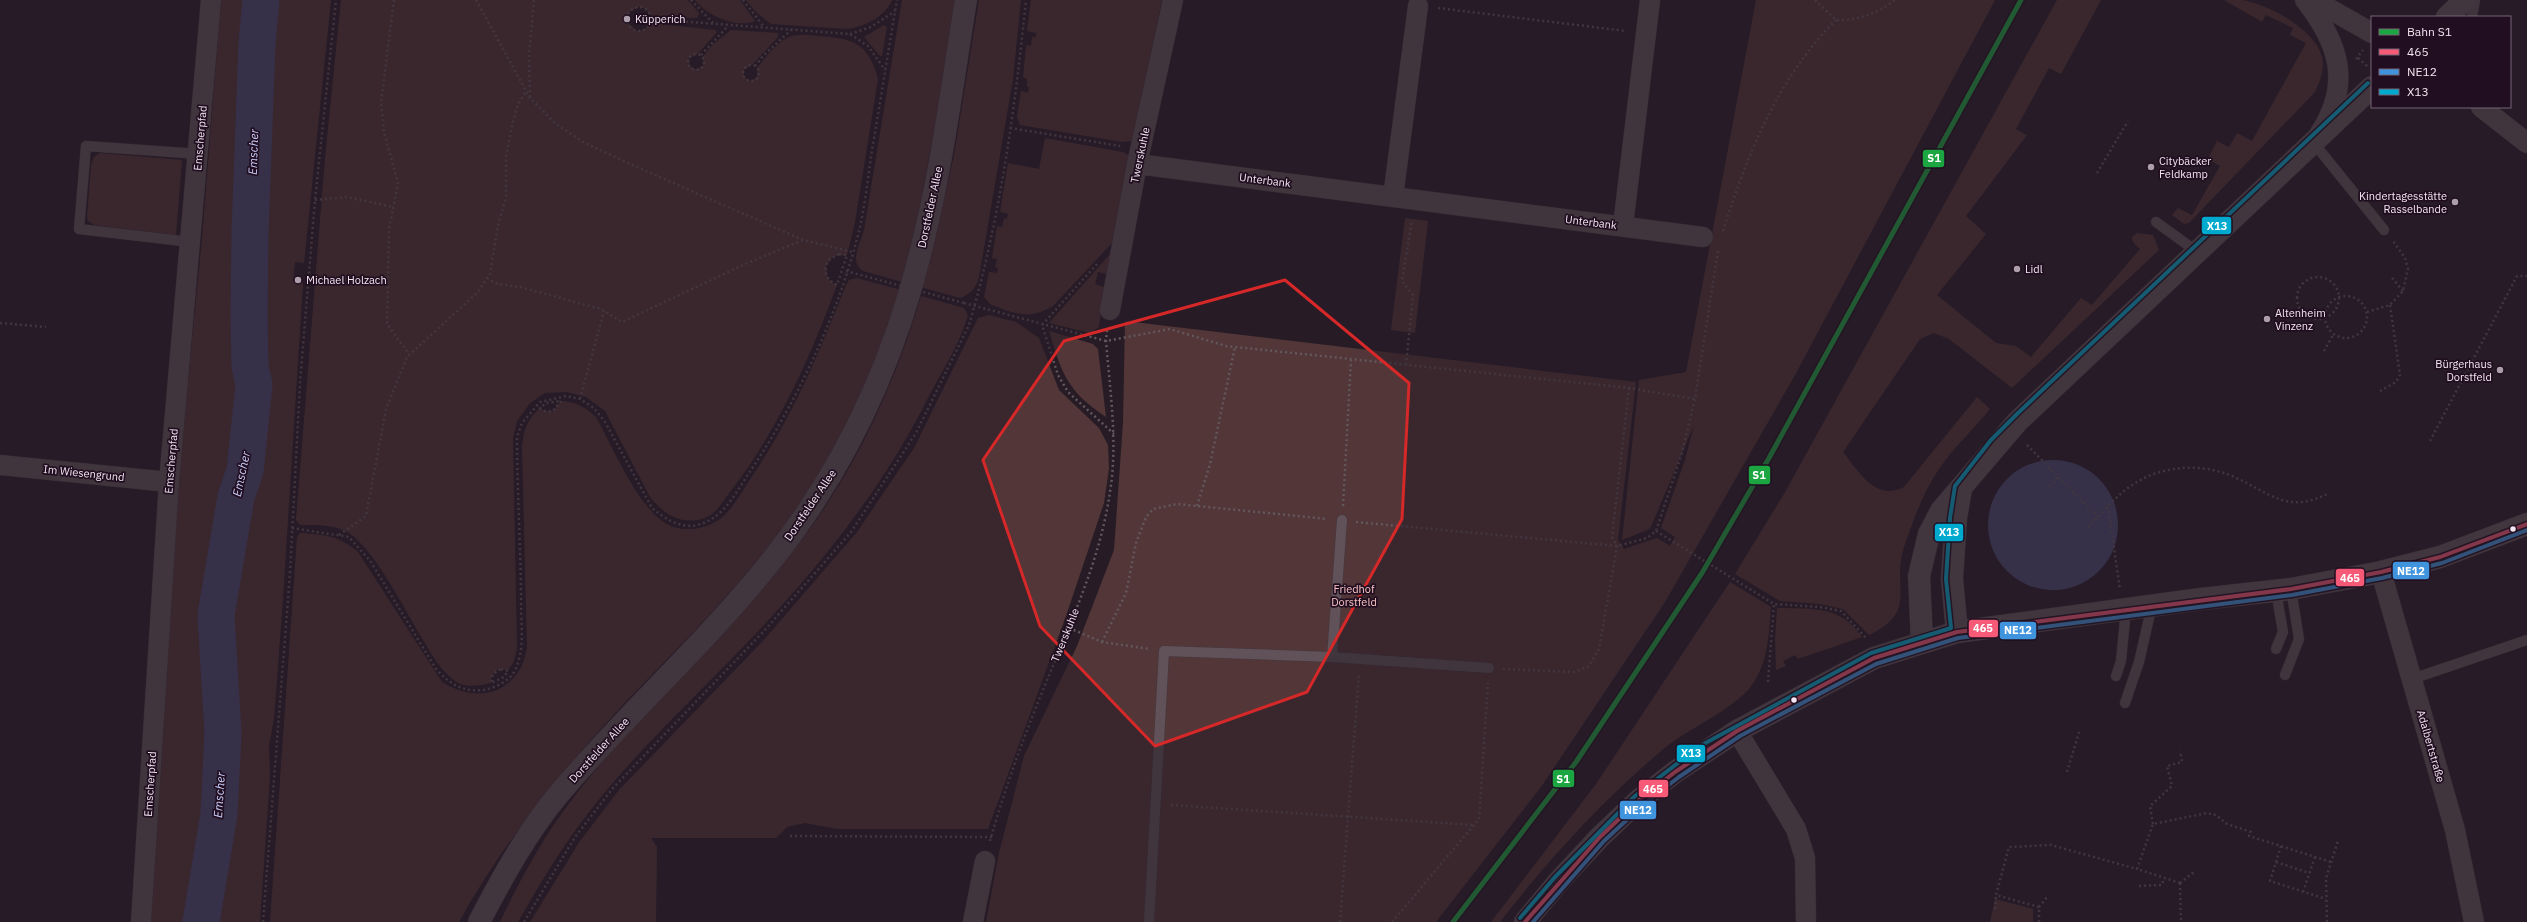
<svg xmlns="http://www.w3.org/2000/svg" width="2527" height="922" viewBox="0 0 2527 922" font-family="'IBM Plex Sans',sans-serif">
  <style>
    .green { fill: #533637 }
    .water { fill: #494b74 }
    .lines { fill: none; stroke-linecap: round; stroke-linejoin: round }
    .river { stroke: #494b74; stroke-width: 37 }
    .lane-casing { stroke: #433942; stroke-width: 11 }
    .street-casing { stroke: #433942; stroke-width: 21 }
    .secondary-casing { stroke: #433942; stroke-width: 23 }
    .path { stroke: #62575d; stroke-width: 2.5; stroke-dasharray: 2 3; stroke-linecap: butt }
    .lane { stroke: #615259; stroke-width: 10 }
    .street { stroke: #615259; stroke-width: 20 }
    .secondary { stroke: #63545c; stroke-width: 22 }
    .path-bridge { stroke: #62575d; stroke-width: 2.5; stroke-dasharray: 2 3; stroke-linecap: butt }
    .bus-1-casing { stroke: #210e20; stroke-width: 7 }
    .bus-2-casing { stroke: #210e20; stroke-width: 7 }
    .bus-3-casing { stroke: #210e20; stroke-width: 7 }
    .bus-1 { stroke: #f75a77; stroke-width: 4 }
    .bus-2 { stroke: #4094de; stroke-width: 4 }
    .bus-3 { stroke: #00a9ce; stroke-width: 4 }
    .rail-1-casing { stroke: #210e20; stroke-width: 8 }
    .rail-1 { stroke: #1ba642; stroke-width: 5 }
    .marked { fill: none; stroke: #d62828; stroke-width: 3; stroke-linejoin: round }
    .poi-dot { fill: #ac9fab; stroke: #210e20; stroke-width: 1.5 }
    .bus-dot { fill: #f3e6f2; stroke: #210e20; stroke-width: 1.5 }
    .labels { text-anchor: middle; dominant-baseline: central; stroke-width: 3.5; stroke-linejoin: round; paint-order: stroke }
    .poi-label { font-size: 11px; fill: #f3e6f2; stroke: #210e20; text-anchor: start }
    .street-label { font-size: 11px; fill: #f3e6f2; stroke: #210e20 }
    .park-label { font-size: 11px; fill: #f9c4c3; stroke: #210e20 }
    .water-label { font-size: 12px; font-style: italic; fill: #ccd2fe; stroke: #210e20 }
    .line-badge { stroke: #210e20; stroke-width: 1.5 }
    .badge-label { font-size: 11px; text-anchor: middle; font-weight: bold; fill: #fff }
  </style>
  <rect width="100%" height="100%" fill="#271c26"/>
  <path class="green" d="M221 0H331L304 263 295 262 293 282 303 283 283 599 274 719 269 745 270 777 260 922H150L174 521 202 239Z
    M341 0H688L699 13 697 18 651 16 646 9 639 7 629 12 628 23 637 31 645 29 650 23 715 30 717 32 698 54 689 58 690 66 696 69 703 66V57L712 45 731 30 778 33V37L752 65 744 70V77L751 81 757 77V68C765 58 774 46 785 39 795 33 806 35 818 36 852 38 869 43 878 79L855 222 847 255 833 256 826 266 828 279 837 285C810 358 778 430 730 492 723 501 716 514 705 518 681 526 664 514 650 497L605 411 586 397 567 392 545 393 530 403 517 421 513 438 517 648 514 661 508 671C499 666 490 673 491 683 479 686 465 688 455 681 440 670 432 655 423 640 405 610 379 558 353 536 339 524 317 525 300 525L296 520 325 158Z
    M695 0H740L755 21C737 29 706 15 695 0Z
    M746 0H892C884 18 865 26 847 29L771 24 757 13Z
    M902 0H956L935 125 910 258 930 263 954 155 979 0H1021L1013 79 979 277C976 288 971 294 960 298L863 271C849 262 860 244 864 230Z
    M1031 0H1162L1134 137 1131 141 1122 142 1020 125 1017 117 1021 91 1028 93 1029 87H1027V79L1023 77 1026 45 1031 46 1032 37H1036V33L1027 31Z
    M1756 0H1995L1795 375 1665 602 1541 787 1436 922H986L999 853 1024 756 1077 646 1114 550 1123 423 1125 321 1636 382 1618 540 1624 549 1657 538 1670 546 1675 537 1661 528 1685 460 1694 425 1650 529 1622 540 1639 380 1686 372Z
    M2057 0H2101L2061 74 2049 68 2016 129 2027 135 1966 216 1986 234 1937 295 1996 343 2016 346 2031 357 2081 298 2092 305 2140 249 2133 242 2132 237 2137 233 2153 235 2159 250 2012 388 1949 339 1934 333 1920 339 1843 452C1859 472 1876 502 1904 487L1977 397 1990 409C1974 429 1953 448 1939 469 1923 492 1913 521 1904 547 1891 587 1919 612 1869 635L1843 609 1820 604 1780 601 1735 574 1784 494Z
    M2224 0C2230 0 2236 0 2242 0 2268 4 2316 30 2322 57 2325 69 2320 81 2315 92L2189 223 2184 224 2172 215 2178 208 2192 215 2220 166 2208 159 2217 141 2229 147 2237 133 2252 141 2306 43 2290 35 2293 28 2266 15 2262 22Z
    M884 25 887 27 882 56H880L864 37Z
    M1045 138 1123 152 1128 155 1129 160 1113 242 1053 306C1030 320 1014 314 990 304L984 297 989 272 997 273 998 268 995 267 997 259 992 258 997 226 1002 227 1004 218 1007 219 1008 214 1000 212 1008 163 1039 169Z
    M100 153 182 160 176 235 95 225 89 222 87 218 91 165 94 157Z
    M1405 218 1428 221 1415 333 1391 330Z
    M1110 254 1106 274 1098 272 1095 284 1104 287 1099 327 1090 333 1049 323Z
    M857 278 901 290C886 332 871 374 852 414 828 467 792 520 754 564 701 629 638 685 584 748 537 802 494 859 459 922H270L297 537 300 533C325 535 338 535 358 552L442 682C469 699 502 699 520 669 524 663 525 655 527 648L522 446C524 430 527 419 540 408L545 411H553L561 401C576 402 585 407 596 417 613 448 637 505 665 523 681 533 705 530 720 519 732 510 741 493 749 481 791 420 819 354 846 285L849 280Z
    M921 296 964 308 968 315C961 342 943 369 930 394 882 491 814 574 739 651 690 702 637 751 593 807 564 843 541 882 518 922H500C521 878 544 835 574 797 641 709 725 637 793 551 853 476 894 387 921 296Z
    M989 315 1016 322 1039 338 1059 390 1099 428 1108 445 1109 468 1104 503 1066 616 988 829H837L805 823 787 827 776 838H651L657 847 656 922H530L580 841 619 790 762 642 857 532 914 448 978 318Z
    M1049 331 1093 344 1098 349 1106 417C1067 391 1062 374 1049 331Z
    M1730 582 1771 607C1769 635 1768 667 1748 690 1724 715 1688 728 1661 751 1601 802 1548 860 1500 922H1491L1596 784Z
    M1777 608C1811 609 1841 605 1862 637L1798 659 1795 655 1783 661 1786 666 1776 670 1775 639Z
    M1995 899 2033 909V922H1990Z"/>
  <path class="water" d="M1988 525a65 65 0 1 1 130 0a65 65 0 1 1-130 0Z"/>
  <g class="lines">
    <path class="river" d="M201 922 219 814 223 734 216 615 236 497 245 471 254 385 250 366 249 316 250 233 257 43 261 0"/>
    <g class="lane-casing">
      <path id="lane" d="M2472 17 2475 0
        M2313 142 2384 230
        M2156 222 2196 251
        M191 242 79 229 86 146 199 154
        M2276 591 2283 632 2276 649
        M1332 657 1342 520
        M2285 675 2299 639 2291 589
        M2116 676 2121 661 2126 609
        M2412 679 2527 640
        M2125 703 2139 662 2152 605
        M1149 922 1164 651 1332 657 1489 668"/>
    </g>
    <g class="street-casing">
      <path id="street" d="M2305 0C2339 43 2352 83 2320 133
        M2314 0 2372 33
        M2481 107 2527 143
        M1137 164 1703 237
        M1393 197 1418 6
        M1623 226 1650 0
        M1110 310 1137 164 1173 0
        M0 465 169 482
        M2381 572 2455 830 2474 922
        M1737 731 1796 829 1805 858 1806 922
        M141 922 169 482 211 0
        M973 922 985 861"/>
    </g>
    <g class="secondary-casing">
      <path id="secondary" d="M2447 17 2465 0
        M1957 632 1952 579 1956 518 1961 489
        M1922 642 1919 576 1929 534 1941 511 2017 422 2372 87
        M479 922C502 878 527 832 558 795 626 714 706 643 772 560 847 466 897 355 924 238 943 160 953 79 966 0
        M1525 922 1559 881 1600 837 1639 800 1675 772 1737 731 1874 658 1957 632 2201 599 2291 589 2381 572 2440 557 2527 524"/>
    </g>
    <path class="path" d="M394 0 381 103 384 132 398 183 389 229 387 324 409 354
      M476 0 530 98 555 123 583 142 639 168 803 240 852 252
      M691 0 714 24
      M743 0 764 27
      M1815 0 1836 20C1857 21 1878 13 1895 0
      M627 19a12 12 0 1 1 24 0a12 12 0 1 1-24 0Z
      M1438 8 1626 31
      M651 19 850 34 868 46 885 70
      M850 34 871 27 895 11
      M688 62a8 8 0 1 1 16 0a8 8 0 1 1-16 0Z
      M701 55 728 26
      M2358 58 2368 67
      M2356 59 2363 50
      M743 73a8 8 0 1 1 16 0a8 8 0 1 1-16 0Z
      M755 66 763 56 791 30
      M530 97 529 55 534 0
      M1010 128 1120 146
      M2097 173 2128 121
      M315 200 347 197 393 207
      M1723 231C1748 153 1777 79 1836 20
      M839 254 847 255 837 285C826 280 822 270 829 260Z
      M1097 264 1042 325 1058 375 1068 392 1114 434
      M2297 298a21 21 0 1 1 42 0a21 21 0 1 1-42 0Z
      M487 278 497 284 520 287 601 309 622 322 743 265 803 240
      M2392 278 2403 291
      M2325 317a21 21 0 1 1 42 0a21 21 0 1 1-42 0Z
      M964 303 1106 341 1170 329 1226 346 1629 388 1695 399
      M2367 312 2390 305 2403 291 2408 269 2405 258 2393 241
      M0 323 46 327
      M2324 351 2333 335
      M1406 365 1413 295 1402 281 1412 220
      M2380 391 2396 382 2400 375 2390 305
      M580 399 604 311
      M561 401 553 411H545L540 408 546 403Z
      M2430 441 2517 276H2527
      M2027 445 2098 517
      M2049 486 2059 476
      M1197 506 1210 464 1235 347
      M1343 506 1351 360
      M2108 506 2120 590
      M1356 522 1617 546 1647 538 1656 531 1681 456 1695 399 1718 251
      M2088 527C2103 512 2118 493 2137 482 2165 465 2204 463 2234 477 2271 493 2287 515 2329 493
      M292 528 349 537 371 562 436 669C450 684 462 692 483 690 495 688 510 681 515 670 525 650 521 625 521 604 521 548 517 493 517 437L522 423 540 402 566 396 580 399 594 408 605 422 652 508C664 518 680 529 697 525 723 519 735 494 749 473 797 402 840 311 860 227 865 204 868 179 871 156 880 104 888 52 897 0
      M1656 531 1774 604 1820 607 1841 611 1866 638
      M339 535 366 516 386 409 407 357 478 292 490 274 498 225 506 198V157L512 126 518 104 526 92
      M1069 628 1102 642 1149 649
      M1102 642 1126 593 1136 543 1146 517 1153 509 1177 504 1327 519
      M501 669 508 671 504 677 491 683 493 674Z
      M1503 669 1575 672 1589 666 1599 649 1617 546 1612 537 1629 388
      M1768 682 1774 604
      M2067 772 2080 729
      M1171 805 1473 825
      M2153 824 2150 806 2172 786 2167 766 2182 762 2180 751
      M790 836 992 837
      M990 841C1006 784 1027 728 1050 673 1074 615 1101 555 1110 492 1118 442 1110 391 1106 341L1107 330
      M2281 846 2270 881 2326 899
      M2276 862 2309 873
      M2180 883 2137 869 2153 824 2207 813 2216 815 2227 824 2251 832 2249 836 2331 862
      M2180 883 2181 922
      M2180 883 2194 872
      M2139 886 2162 885 2164 878
      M2303 892 2315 857
      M2039 907 1996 895 2009 847 2051 845 2137 869
      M1995 909 1996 895
      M263 922 290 573 300 383 315 200 336 0
      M524 922 575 837 613 788 764 631 851 532 916 433 969 325C1000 220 1015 109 1026 0
      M1340 922 1359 673
      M1392 922 1479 819 1488 683
      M2039 922V907L2047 897
      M2327 922 2326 878 2338 841"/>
    <use href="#lane" class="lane"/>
    <use href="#street" class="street"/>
    <use href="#secondary" class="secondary"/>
    <path class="path-bridge" d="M846 271 964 303"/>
    <g class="bus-1-casing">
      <path id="bus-1" d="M1525 922 1600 837 1639 800 1675 772 1737 731 1874 658 1957 632 2291 589 2381 572 2440 557 2527 524"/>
    </g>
    <g class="bus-2-casing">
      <path id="bus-2" d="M1533 922 1604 841 1643 805 1679 777 1740 736 1876 664 1958 638 2292 595 2382 578 2442 563 2527 530"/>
    </g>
    <g class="bus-3-casing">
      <path id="bus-3" d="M1520 918 1555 877 1635 796 1700 746 1871 653 1951 628 1946 579 1950 518 1955 486 1991 440 2018 413 2368 83"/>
    </g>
    <use href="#bus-1" class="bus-1"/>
    <use href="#bus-2" class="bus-2"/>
    <use href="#bus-3" class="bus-3"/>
    <g class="rail-1-casing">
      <path id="rail-1" d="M1453 922 1576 762 1702 573 1769 458 2021 0"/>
    </g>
    <use href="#rail-1" class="rail-1"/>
  </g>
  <path d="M0 0H2527V922H0ZM1285 280 1409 383 1402 519 1307 692 1155 746 1040 626 983 460 1064 341Z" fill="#271c26" fill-opacity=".55" fill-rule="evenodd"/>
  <path class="marked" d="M1285 280 1409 383 1402 519 1307 692 1155 746 1040 626 983 460 1064 341Z"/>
  <g class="poi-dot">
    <circle cx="627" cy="19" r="4"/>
    <circle cx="2151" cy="167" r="4"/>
    <circle cx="2455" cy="202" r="4"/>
    <circle cx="2017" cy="269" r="4"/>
    <circle cx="298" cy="280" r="4"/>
    <circle cx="2267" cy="319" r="4"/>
    <circle cx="2500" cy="370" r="4"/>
  </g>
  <g class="bus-dot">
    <circle cx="2513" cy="529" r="3.5"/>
    <circle cx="1794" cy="700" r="3.5"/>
  </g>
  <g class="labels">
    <g class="poi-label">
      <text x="635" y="19">Küpperich</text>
      <text x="2159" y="161">Citybäcker<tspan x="2159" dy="13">Feldkamp</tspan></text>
      <text x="2447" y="196" text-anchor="end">Kindertagesstätte<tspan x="2447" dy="13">Rasselbande</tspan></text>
      <text x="2025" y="269">Lidl</text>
      <text x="306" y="280">Michael Holzach</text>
      <text x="2275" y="313">Altenheim<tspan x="2275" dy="13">Vinzenz</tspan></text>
      <text x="2492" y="364" text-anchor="end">Bürgerhaus<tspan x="2492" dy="13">Dorstfeld</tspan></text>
    </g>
    <g class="street-label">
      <text transform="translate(200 138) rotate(-85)">Emscherpfad</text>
      <text transform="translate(1140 155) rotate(-78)">Twerskuhle</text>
      <text transform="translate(1265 180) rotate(7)">Unterbank</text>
      <text transform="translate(930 207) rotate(-78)">Dorstfelder Allee</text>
      <text transform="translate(1591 222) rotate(7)">Unterbank</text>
      <text transform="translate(171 461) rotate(-85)">Emscherpfad</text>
      <text transform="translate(84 473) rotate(6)">Im Wiesengrund</text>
      <text transform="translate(810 505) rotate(-56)">Dorstfelder Allee</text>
      <text transform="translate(1065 635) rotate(-68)">Twerskuhle</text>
      <text transform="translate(2431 746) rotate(74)">Adalbertstraße</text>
      <text transform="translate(599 750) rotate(-48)">Dorstfelder Allee</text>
      <text transform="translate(150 784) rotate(-86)">Emscherpfad</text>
    </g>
    <g class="park-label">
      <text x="1354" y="589">Friedhof<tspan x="1354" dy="13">Dorstfeld</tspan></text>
    </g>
    <g class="water-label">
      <text transform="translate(253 152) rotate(-88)">Emscher</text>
      <text transform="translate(241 474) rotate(-78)">Emscher</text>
      <text transform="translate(219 795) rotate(-86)">Emscher</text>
    </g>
  </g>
  <g class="line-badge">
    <rect x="1922" y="149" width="23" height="19" rx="4" fill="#1ba642"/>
    <rect x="2201" y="216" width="31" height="19" rx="4" fill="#00a9ce"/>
    <rect x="1748" y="465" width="23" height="20" rx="4" fill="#1ba642"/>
    <rect x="1934" y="523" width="30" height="19" rx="4" fill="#00a9ce"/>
    <rect x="2392" y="561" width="38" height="19" rx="4" fill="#4094de"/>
    <rect x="2335" y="568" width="30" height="19" rx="4" fill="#f75a77"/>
    <rect x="1968" y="619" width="31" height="19" rx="4" fill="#f75a77"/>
    <rect x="1999" y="621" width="38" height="19" rx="4" fill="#4094de"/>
    <rect x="1676" y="744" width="30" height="19" rx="4" fill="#00a9ce"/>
    <rect x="1552" y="769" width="23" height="19" rx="4" fill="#1ba642"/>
    <rect x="1638" y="779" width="31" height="19" rx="4" fill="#f75a77"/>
    <rect x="1619" y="800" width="38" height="20" rx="4" fill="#4094de"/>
  </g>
  <g class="badge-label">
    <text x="1934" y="162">S1</text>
    <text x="2217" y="230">X13</text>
    <text x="1759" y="479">S1</text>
    <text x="1949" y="536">X13</text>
    <text x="2411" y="575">NE12</text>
    <text x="2350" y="582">465</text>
    <text x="1983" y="632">465</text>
    <text x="2018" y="634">NE12</text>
    <text x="1691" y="757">X13</text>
    <text x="1563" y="783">S1</text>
    <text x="1653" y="793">465</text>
    <text x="1638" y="814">NE12</text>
  </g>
  <rect x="2371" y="16" width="140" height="92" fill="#210e20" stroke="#756474"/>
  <rect x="2379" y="29" width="20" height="6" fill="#1ba642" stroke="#756474"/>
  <text x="2407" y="36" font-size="12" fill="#f3e6f2">Bahn S1</text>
  <rect x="2379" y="49" width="20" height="6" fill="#f75a77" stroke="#756474"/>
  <text x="2407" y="56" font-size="12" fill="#f3e6f2">465</text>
  <rect x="2379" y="69" width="20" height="6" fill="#4094de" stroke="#756474"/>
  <text x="2407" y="76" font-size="12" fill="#f3e6f2">NE12</text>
  <rect x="2379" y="89" width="20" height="6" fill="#00a9ce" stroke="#756474"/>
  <text x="2407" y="96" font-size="12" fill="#f3e6f2">X13</text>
</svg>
